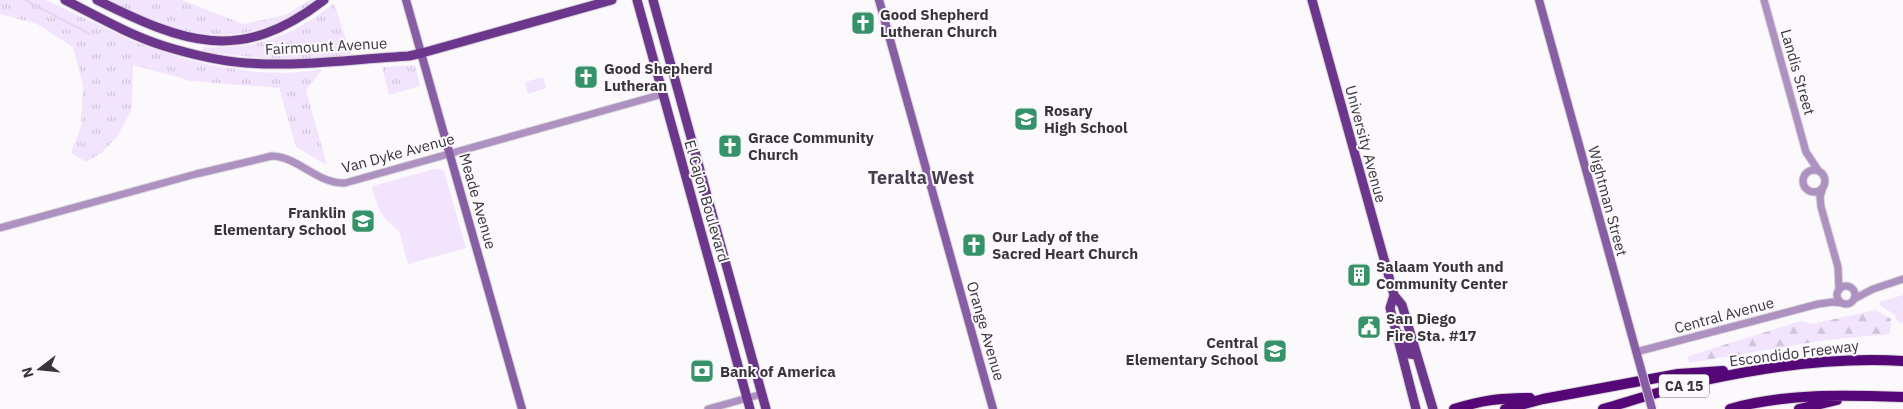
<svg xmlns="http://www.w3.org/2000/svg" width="1903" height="409" viewBox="0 0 1903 409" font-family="'IBM Plex Sans',sans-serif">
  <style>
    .grass { fill: url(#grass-tufts) }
    .forest { fill: url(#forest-firs) }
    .park { fill: #f2e4fd }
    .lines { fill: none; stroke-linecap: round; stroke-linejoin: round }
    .stream { stroke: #ebd2fd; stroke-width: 2 }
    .tertiary-casing { stroke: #d9d6da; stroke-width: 9 }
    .secondary-casing { stroke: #d9d6da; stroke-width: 10 }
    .primary-casing { stroke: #d9d6da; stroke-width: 11 }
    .motorway-casing { stroke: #d9d6da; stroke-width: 12 }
    .tertiary { stroke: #ad91c1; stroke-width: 7 }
    .secondary { stroke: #875da3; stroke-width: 8 }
    .primary { stroke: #6c368c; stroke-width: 9 }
    .motorway { stroke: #550777; stroke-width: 10 }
    .secondary-bridge-casing { stroke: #d9d6da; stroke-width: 10; stroke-linecap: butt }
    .secondary-bridge { stroke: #875da3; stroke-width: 8 }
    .labels { text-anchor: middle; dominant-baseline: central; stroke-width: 4; stroke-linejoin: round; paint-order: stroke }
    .shield { fill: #fcf9fd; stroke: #736f75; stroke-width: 1 }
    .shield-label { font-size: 14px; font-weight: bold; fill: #38343b }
    .poi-label { font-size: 15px; font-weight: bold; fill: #38343b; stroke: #fcf9fd; text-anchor: start }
    .street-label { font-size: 15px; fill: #38343b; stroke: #fcf9fd }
    .quarter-label { font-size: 18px; font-weight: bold; fill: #473d4e; stroke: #fcf9fd }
  </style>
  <defs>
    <pattern id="grass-tufts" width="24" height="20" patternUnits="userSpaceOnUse" patternTransform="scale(1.25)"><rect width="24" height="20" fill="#f2e4fd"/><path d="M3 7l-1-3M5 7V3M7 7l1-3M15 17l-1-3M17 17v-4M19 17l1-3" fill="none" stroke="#d0c4da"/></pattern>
    <pattern id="forest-firs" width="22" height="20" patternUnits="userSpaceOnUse" patternTransform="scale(1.25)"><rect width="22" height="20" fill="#f2e4fd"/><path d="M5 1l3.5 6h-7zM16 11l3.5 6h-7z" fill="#d0c4da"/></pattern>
  </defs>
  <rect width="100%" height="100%" fill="#fcf9fd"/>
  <path class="grass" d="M0 0H46L137 43 189 60 215 66 256 72 286 73 322 70 306 90 327 165 296 147 279 88 192 81 133 65 132 109 118 136 101 153 86 162 71 153 81 126 83 85 73 47 37 24 0 14Z
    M110 0H182L243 24 285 15 310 0H317C255 44 203 44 134 13 126 9 118 4 110 0Z
    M334 3 351 55C297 60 256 60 203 51V47C256 50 293 36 334 3Z
    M415 65 420 86 389 95 382 67Z"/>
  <path class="forest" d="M1876 310 1891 319 1890 334 1826 340 1689 363 1688 356 1801 321 1811 324Z"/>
  <path class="park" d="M543 77 546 88 528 94 525 82Z
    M434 169H439L444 171 466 248 408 264 399 231 387 221 380 211 372 190 373 186Z
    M1903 295V323L1898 322 1895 315 1880 305 1879 302Z"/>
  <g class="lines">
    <path class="stream" d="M25 0 90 34"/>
    <g class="tertiary-casing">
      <path id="tertiary" d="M1764 0 1806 152 1818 170
        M1803 181a11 11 0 1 1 22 0a11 11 0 1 1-22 0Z
        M1823 187 1820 197 1821 207 1838 267 1839 290
        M0 228 196 174 272 156C299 157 317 184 345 183L663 94
        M1837 295a9 9 0 1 1 18 0a9 9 0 1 1-18 0Z
        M1854 299 1873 289 1903 279
        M1636 352 1818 304 1833 302 1842 303
        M708 409 762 394"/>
    </g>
    <g class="secondary-casing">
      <path id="secondary" d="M406 0 522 409
        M879 0 993 409
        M1539 0 1641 369"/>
    </g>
    <g class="primary-casing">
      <path id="primary" d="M65 0C97 16 129 35 164 46 190 54 219 61 246 63 300 67 355 59 409 56L422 53 612 0
        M97 0C184 43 240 65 324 0
        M637 0 750 409
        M653 0 766 409
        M1312 0 1394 295 1402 305 1433 409
        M1394 295 1390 308 1416 409
        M1399 334 1403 337 1409 354 1417 355"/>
    </g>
    <g class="motorway-casing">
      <path id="motorway" d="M1454 409C1483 400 1500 398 1530 398
        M1505 409 1543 399 1678 374 1723 371
        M1603 409C1637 399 1671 388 1706 380 1770 366 1837 357 1903 361
        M1730 409C1785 393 1846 395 1903 397
        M1799 409 1837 400"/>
    </g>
    <use href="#tertiary" class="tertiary"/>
    <use href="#secondary" class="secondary"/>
    <use href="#primary" class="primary"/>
    <use href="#motorway" class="motorway"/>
    <g class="secondary-bridge-casing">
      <path id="secondary-bridge" d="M1641 369 1652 409"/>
    </g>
    <use href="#secondary-bridge" class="secondary-bridge"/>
  </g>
  <defs>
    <g id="church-square" transform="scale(1.25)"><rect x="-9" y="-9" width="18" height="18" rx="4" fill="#369269" stroke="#fcf9fd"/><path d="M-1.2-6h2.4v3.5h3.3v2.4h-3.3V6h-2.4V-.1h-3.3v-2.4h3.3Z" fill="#fff"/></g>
    <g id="school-square" transform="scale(1.25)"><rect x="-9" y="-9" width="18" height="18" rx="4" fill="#369269" stroke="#fcf9fd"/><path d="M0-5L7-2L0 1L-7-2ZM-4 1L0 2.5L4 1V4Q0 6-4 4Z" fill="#fff"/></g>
    <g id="building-square" transform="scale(1.25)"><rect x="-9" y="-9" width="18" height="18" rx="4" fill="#369269" stroke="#fcf9fd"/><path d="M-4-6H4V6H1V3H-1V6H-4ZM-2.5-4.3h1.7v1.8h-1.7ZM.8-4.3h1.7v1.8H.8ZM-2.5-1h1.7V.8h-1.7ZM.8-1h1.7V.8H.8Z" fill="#fff"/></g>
    <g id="civic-square" transform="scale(1.25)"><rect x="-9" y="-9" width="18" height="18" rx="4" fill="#369269" stroke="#fcf9fd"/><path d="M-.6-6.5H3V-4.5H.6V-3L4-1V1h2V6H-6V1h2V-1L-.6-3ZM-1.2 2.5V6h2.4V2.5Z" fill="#fff"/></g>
    <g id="bank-square" transform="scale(1.25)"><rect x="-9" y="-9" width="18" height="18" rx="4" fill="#369269" stroke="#fcf9fd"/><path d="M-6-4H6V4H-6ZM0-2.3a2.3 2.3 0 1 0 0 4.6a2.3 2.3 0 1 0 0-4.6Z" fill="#fff"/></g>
  </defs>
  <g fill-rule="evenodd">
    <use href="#church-square" x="863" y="23"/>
    <use href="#church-square" x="586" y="77"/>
    <use href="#school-square" x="1026" y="119"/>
    <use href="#church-square" x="730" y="146"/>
    <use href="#school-square" x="363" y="221"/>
    <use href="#church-square" x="974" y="245"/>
    <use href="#building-square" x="1359" y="275"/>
    <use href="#civic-square" x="1369" y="327"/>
    <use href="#school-square" x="1275" y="351"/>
    <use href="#bank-square" x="702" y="371"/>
  </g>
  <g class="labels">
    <rect class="shield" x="1659" y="374.5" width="50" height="23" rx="4"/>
    <g class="shield-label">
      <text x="1684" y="386">CA 15</text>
    </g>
    <g class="poi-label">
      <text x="880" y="14">Good Shepherd<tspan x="880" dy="17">Lutheran Church</tspan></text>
      <text x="604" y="68">Good Shepherd<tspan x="604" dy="17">Lutheran</tspan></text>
      <text x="1044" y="110">Rosary<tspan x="1044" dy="17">High School</tspan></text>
      <text x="748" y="137">Grace Community<tspan x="748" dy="17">Church</tspan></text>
      <text x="346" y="212" text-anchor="end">Franklin<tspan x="346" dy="17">Elementary School</tspan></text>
      <text x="992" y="236">Our Lady of the<tspan x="992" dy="17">Sacred Heart Church</tspan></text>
      <text x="1376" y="266">Salaam Youth and<tspan x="1376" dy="17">Community Center</tspan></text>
      <text x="1386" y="318">San Diego<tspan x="1386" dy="17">Fire Sta. #17</tspan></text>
      <text x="1258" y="342" text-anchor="end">Central<tspan x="1258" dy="17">Elementary School</tspan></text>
      <text x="720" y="371">Bank of America</text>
    </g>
    <g class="street-label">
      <text transform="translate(326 46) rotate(-3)">Fairmount Avenue</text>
      <text transform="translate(1798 72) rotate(74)">Landis Street</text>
      <text transform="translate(1366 144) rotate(75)">University Avenue</text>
      <text transform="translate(398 153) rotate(-15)">Van Dyke Avenue</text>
      <text transform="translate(478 201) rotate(74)">Meade Avenue</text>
      <text transform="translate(707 201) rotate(74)">El Cajon Boulevard</text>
      <text transform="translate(1608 201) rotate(75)">Wightman Street</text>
      <text transform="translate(1724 315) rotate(-15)">Central Avenue</text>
      <text transform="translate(986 331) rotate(74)">Orange Avenue</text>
      <text transform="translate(1794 353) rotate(-7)">Escondido Freeway</text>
    </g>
    <g class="quarter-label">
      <text x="921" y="177">Teralta West</text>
    </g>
  </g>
  <g transform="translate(40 369) rotate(254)" stroke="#fcf9fd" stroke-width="4" paint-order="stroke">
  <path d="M0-4L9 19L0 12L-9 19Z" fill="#38343b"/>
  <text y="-8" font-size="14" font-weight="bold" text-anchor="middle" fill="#38343b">N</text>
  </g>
</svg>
